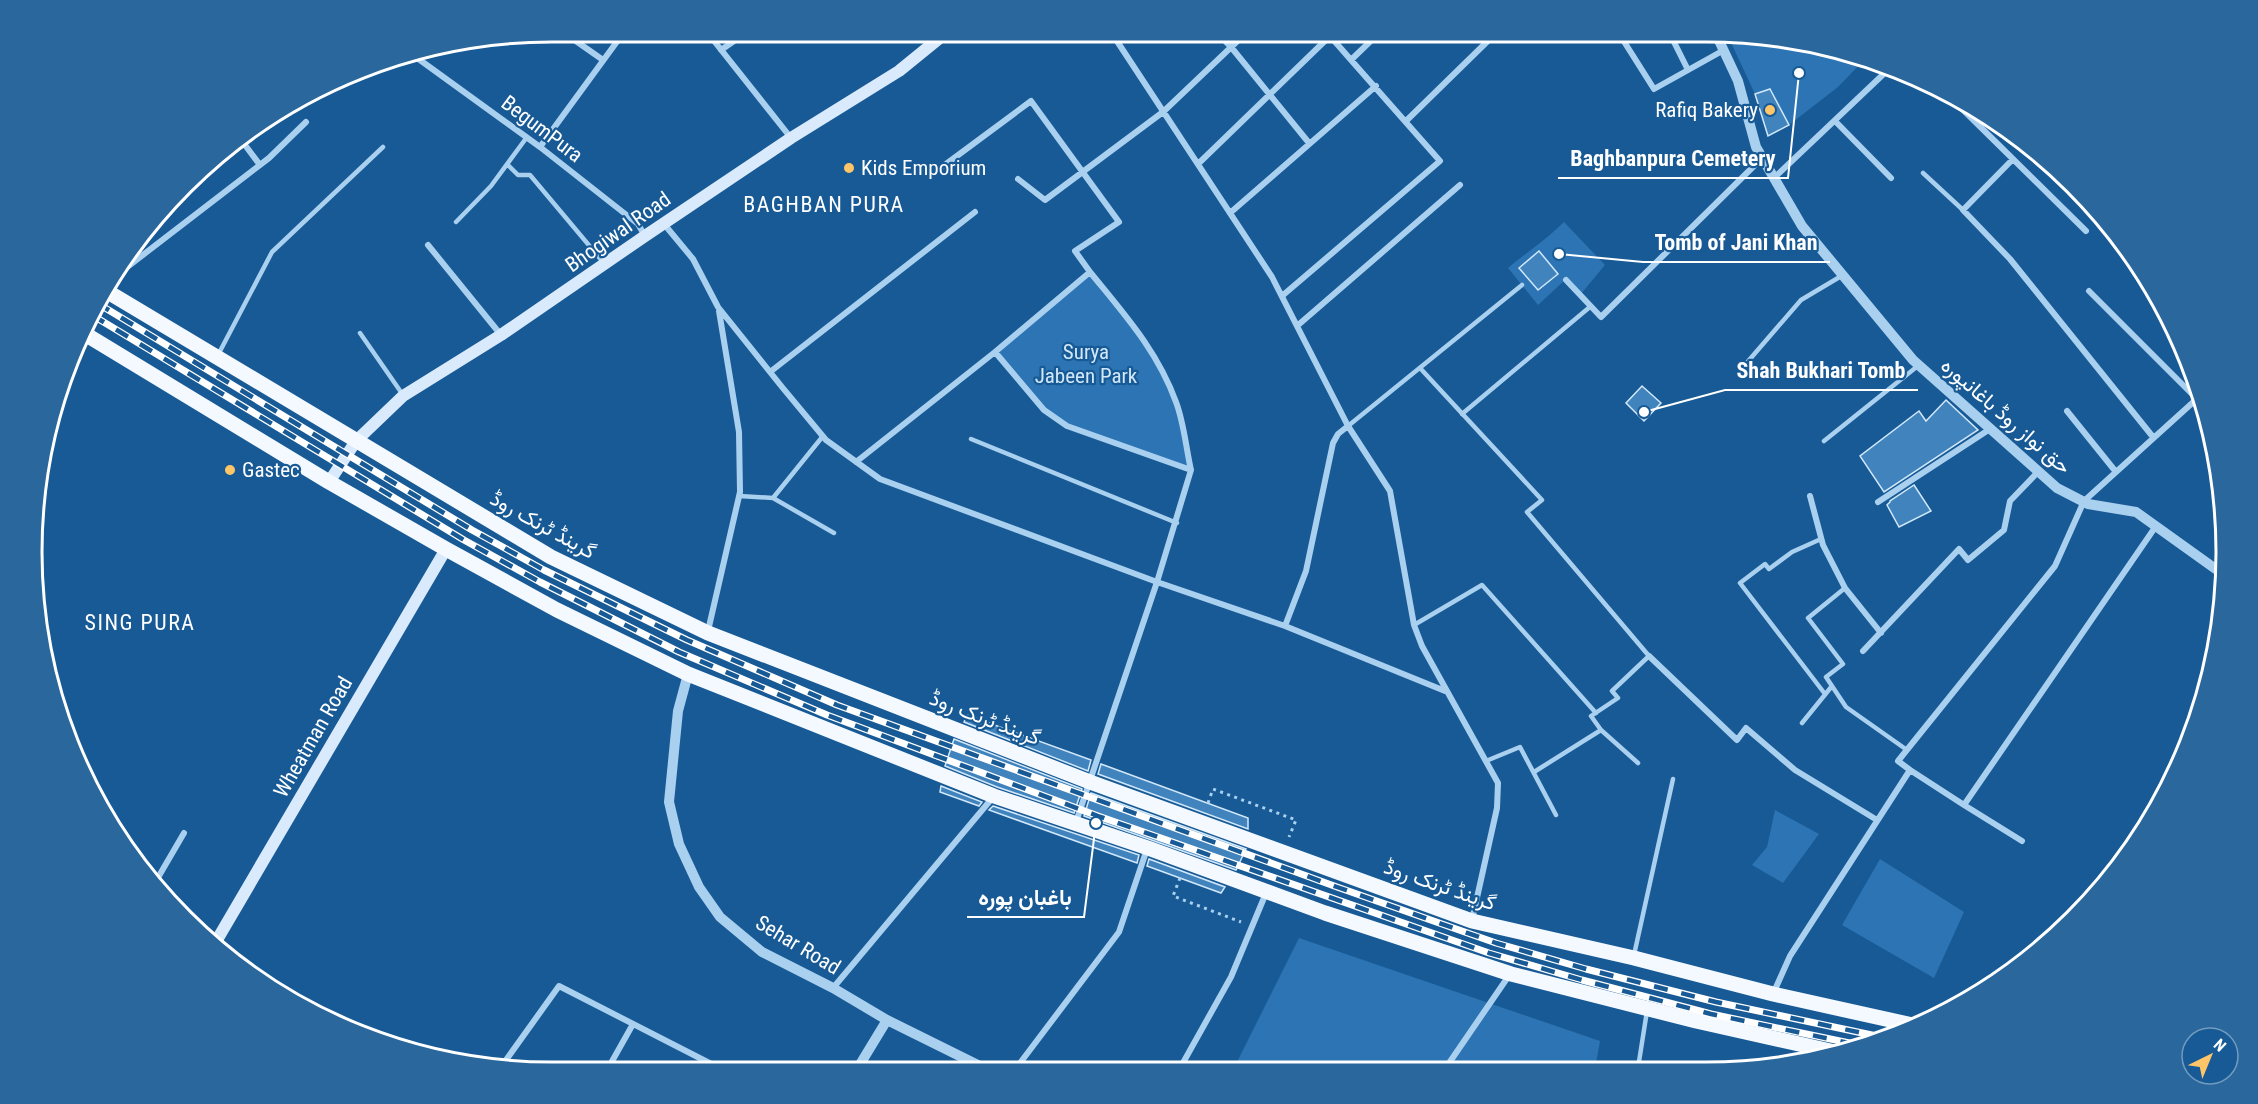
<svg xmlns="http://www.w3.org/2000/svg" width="2258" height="1104" viewBox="0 0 2258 1104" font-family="'Roboto Condensed',Vazirmatn,sans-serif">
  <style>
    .green { fill: #2c74b3 }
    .building { fill: #4183bc; stroke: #d1e8fb; stroke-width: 1.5 }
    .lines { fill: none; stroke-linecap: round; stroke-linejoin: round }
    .path { stroke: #aad0f0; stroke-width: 3; stroke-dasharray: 3 4.5; stroke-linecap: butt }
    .service { stroke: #aad0f0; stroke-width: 4.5 }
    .minor { stroke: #aad0f0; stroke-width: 6 }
    .tertiary { stroke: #aad0f0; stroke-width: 10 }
    .secondary { stroke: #d8eafb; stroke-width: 12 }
    .primary { stroke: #f3f9ff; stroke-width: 15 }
    .rail-casing { stroke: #fff; stroke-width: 7 }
    .rail { stroke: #185a95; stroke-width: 4.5; stroke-dasharray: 14; stroke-linecap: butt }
    .poi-dot { fill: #ffc669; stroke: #185a95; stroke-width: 2 }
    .labels { text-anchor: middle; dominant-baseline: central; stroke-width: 4.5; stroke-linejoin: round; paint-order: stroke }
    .poi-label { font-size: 21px; fill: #fff; stroke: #185a95; text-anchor: start }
    .street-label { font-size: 21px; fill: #fff; stroke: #185a95 }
    .park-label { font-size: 21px; fill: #d1e8fb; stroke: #185a95 }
    .neighbourhood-label { font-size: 22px; letter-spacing: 1.5px; fill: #fff; stroke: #185a95 }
    .rim { fill: none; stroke: #fff; stroke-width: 3 }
    .leader { fill: none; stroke: #fff; stroke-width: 2 }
    .callout-dot { fill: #fff; stroke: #185a95; stroke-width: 2 }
    .callout-label { font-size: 22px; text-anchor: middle; font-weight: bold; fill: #fff; stroke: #185a95; stroke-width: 4.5; stroke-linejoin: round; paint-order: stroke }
  </style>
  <rect width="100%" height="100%" fill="#185a95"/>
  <path class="green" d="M1727 34 1808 42 1865 59 1838 87 1789 125 1770 89 1755 94Z
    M1564 222 1605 265 1580 295 1565 280 1538 305 1508 268C1527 252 1547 239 1564 222Z
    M1090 272 1143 337 1177 404 1191 470 1067 426 1044 410 995 352Z
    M1775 810 1819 834 1783 883 1752 865 1767 847Z
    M1880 859 1964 912 1934 978 1842 925Z
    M1299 938 1600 1041 1595 1069 1233 1070Z"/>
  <path class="building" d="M1770 89 1789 125 1768 136 1755 94Z
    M1539 251 1558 274 1538 290 1519 268Z
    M1642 386 1661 403 1644 421 1626 403Z
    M1946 400 1978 430 1884 492 1860 456 1919 411 1926 421Z
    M1914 485 1931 511 1899 527 1887 505 1890 502V501Z
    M967 715 1091 760 1088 771 964 722Z
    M954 739 1082 789 1074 813 997 787 945 766Z
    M1101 764 1248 818V829L1098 774Z
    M941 786 982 802 979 806 940 792Z
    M1091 793 1246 849 1245 851 1236 870 1084 816Z
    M993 806 1139 855 1137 863 989 810Z
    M1149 859 1225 887 1221 893 1147 866Z"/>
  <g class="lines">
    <path class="path" d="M1208 803 1213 789 1296 820 1289 837
      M1180 878 1173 896 1241 922"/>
    <path class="service" d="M507 164 518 175H530L603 262
      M1923 173 1963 210
      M456 222 491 186 527 137
      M360 333 403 395
      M218 355 272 252 383 147
      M1744 366 1801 300 1843 275
      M1420 368 1542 500 1527 512 1649 656 1612 691 1618 698 1591 716 1601 730
      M1462 414 1591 306
      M1348 426 1522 285
      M971 439 1177 523
      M1824 441 1919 365
      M739 496 773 498 823 436
      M773 498 834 533
      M1821 539 1792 552 1769 569 1765 564 1740 583 1825 694
      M1845 588 1808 618 1843 664 1826 677 1846 707 1907 750
      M1414 625 1482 585 1596 713
      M1802 723 1832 686
      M1486 761 1520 747 1556 815
      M1534 772 1601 730 1638 763
      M1634 955 1673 779
      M1638 1068 1647 1011"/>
    <path class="minor" d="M563 32 603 60
      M707 32 791 138
      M1111 32 1272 277 1348 426 1390 491 1414 625 1422 646 1498 783 1497 808 1472 920
      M1216 32 1231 47 1309 143
      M1618 32 1654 89 1724 50
      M1669 32 1688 70
      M721 50 747 32
      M413 55 540 147 638 224 645 236
      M1945 92 2086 231
      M1406 121 1497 32
      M1835 121 1891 178
      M239 137 260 165
      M540 147 624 32
      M2013 159 1963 210 2010 259 2153 437
      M1198 164 1330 36 1351 60 1380 32
      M942 167 1031 101 1119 222 1075 251 1090 272
      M1774 178 1891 67
      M1018 179 1045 200 1163 112 1247 32
      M1230 213 1376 86
      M664 224 693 259 718 307 782 387 826 440 880 479 1157 582 1076 822
      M428 245 501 335
      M1566 280 1601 317 1762 158
      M109 281 269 158 306 122
      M2089 291 2196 398
      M1282 296 1440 161 1351 60
      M1297 326 1460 185
      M995 352 1044 410 1067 426 1191 470 1157 582 1285 626 1445 691
      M770 372 975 212
      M2067 411 2116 472
      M856 462 995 352 1090 272C1124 314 1157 350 1176 402 1184 423 1186 448 1191 470
      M1810 496 1823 545 1845 588 1881 633
      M1878 502 1990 429
      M1285 626 1306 571 1333 443 1338 434 1348 426
      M708 631 740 492 739 432 719 311
      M1863 651 1959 549 1968 560 2004 530 2010 501 2038 472
      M1649 656 1737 740 1746 728 1795 770 1877 820
      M1910 770 1964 805 2156 526
      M86 783 89 777
      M1964 805 2022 841
      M156 881 184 833
      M833 988 994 796
      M1773 994 1790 956 1910 770 1898 761 2055 566 2084 501 2200 396
      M501 1067 559 986 727 1072
      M1445 1069 1510 974
      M1179 1070 1231 977 1266 893
      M1014 1071 1119 932 1147 849
      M606 1072 633 1024"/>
    <path class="tertiary" d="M1715 32 1738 81 1756 147 1802 226 1913 360 2057 488 2088 504 2136 512 2224 575
      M688 674 678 711 669 802 679 844 699 887 720 917 762 952 833 988 887 1020 990 1071
      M856 1071 887 1020"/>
    <path class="secondary" d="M329 482 356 441 403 396 501 335 645 236 791 138 899 71 947 32
      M214 945 446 549"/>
    <path class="primary" d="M103 289 551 557 708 633 1090 782 1472 921 1634 958 1773 994 1917 1026
      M85 334 329 482 446 549 557 610 688 674 994 796 1148 848 1325 913 1511 974 1696 1021 1835 1052"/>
    <g class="rail-casing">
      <path id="rail" d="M97 303 472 530 544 570 687 640 837 705 1337 887 1496 943 1586 969 1716 1002 1886 1038
        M92 315 464 540 540 582 679 652 827 715 1098 816 1489 953 1582 980 1711 1014 1859 1045"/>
    </g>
    <use href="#rail" class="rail"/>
  </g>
  <g class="poi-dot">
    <circle cx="1770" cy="110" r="6"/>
    <circle cx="849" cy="168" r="6"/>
    <circle cx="230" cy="470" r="6"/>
  </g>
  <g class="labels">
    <g class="poi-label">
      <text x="1758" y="110" text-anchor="end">Rafiq Bakery</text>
      <text x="861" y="168">Kids Emporium</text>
      <text x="242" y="470">Gastec</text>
    </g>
    <g class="street-label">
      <text transform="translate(542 129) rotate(37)">BegumPura</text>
      <text transform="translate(618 232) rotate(-35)">Bhogiwal Road</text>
      <text transform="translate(2006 416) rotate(41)">حق نواز روڈ باغانپورہ</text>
      <text transform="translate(543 525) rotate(29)">گرینڈ ٹرنک روڈ</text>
      <text transform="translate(985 718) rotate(21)">گرینڈ ٹرنک روڈ</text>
      <text transform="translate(313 737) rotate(-60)">Wheatman Road</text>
      <text transform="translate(1440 885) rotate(19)">گرینڈ ٹرنک روڈ</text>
      <text transform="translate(798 945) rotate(31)">Sehar Road</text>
    </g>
    <g class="park-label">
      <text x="1086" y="352">Surya<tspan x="1086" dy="24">Jabeen Park</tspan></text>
    </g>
    <g class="neighbourhood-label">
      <text x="824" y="204">BAGHBAN PURA</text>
      <text x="140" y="622">SING PURA</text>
    </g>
  </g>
  <path d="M0 0H2258V1104H0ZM552 42H1706A510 510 0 0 1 2216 552V552A510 510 0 0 1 1706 1062H552A510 510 0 0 1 42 552V552A510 510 0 0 1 552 42Z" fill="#2a679d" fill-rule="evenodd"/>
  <path class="rim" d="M552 42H1706A510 510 0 0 1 2216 552V552A510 510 0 0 1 1706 1062H552A510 510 0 0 1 42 552V552A510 510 0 0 1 552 42Z"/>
  <path class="leader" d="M1799 73L1788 178H1558M1559 254L1643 262H1830M1644 412L1725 390H1918M1096 823L1084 917H967"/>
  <g class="callout-dot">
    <circle cx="1799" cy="73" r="6"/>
    <circle cx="1559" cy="254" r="6"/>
    <circle cx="1644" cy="412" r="6"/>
    <circle cx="1096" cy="823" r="6"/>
  </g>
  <g class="callout-label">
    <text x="1673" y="166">Baghbanpura Cemetery</text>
    <text x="1736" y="250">Tomb of Jani Khan</text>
    <text x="1821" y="378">Shah Bukhari Tomb</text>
    <text x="1025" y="905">باغبان پورہ</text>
  </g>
  <g transform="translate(2210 1056) rotate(43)"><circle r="28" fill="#185a95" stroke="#749cbf" stroke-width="1.5"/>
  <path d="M0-4.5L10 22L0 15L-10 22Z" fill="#ffc669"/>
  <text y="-9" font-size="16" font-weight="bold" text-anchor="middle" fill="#ffffff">N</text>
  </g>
</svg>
